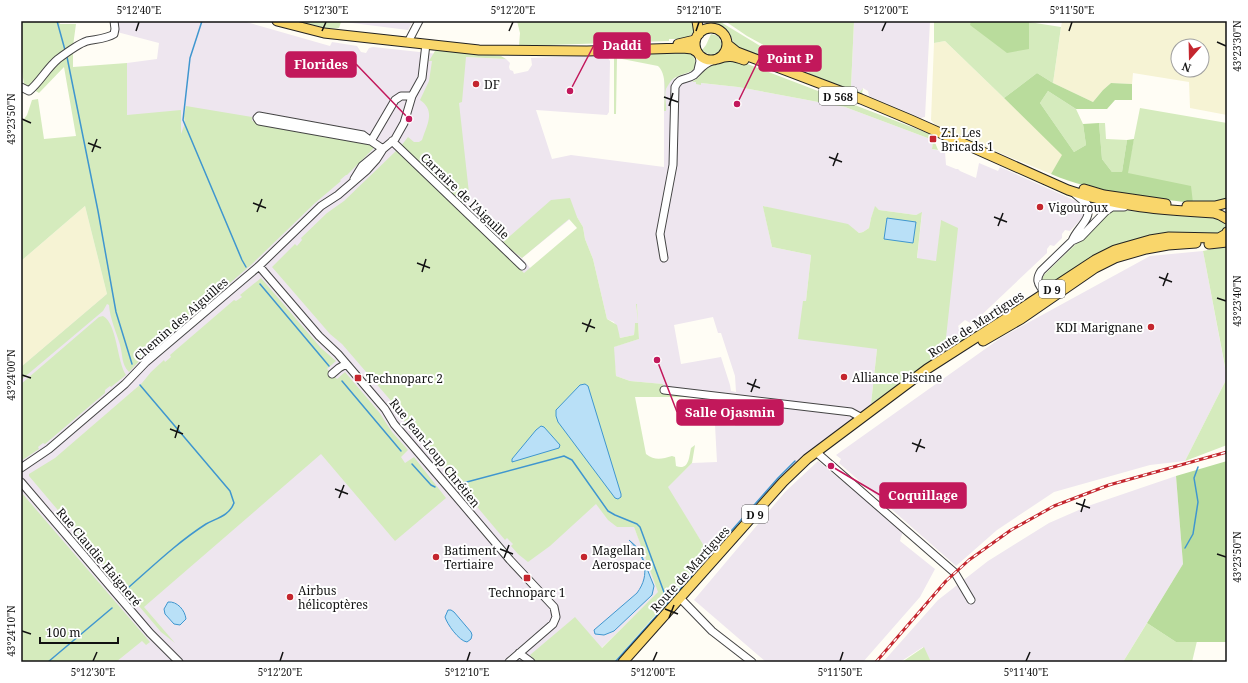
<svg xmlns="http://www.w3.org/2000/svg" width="1248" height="683" viewBox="0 0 1248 683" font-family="'Noto Serif',serif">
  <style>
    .industrial { fill: #eee6ef; fill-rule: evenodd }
    .farmland { fill: #f6f3d4; fill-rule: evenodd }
    .green { fill: #d5ebbd }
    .forest { fill: #b9dc9c }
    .water { fill: #b9e0f7; stroke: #3f96cf }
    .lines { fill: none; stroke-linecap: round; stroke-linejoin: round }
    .stream { stroke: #3f96cf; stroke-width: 1.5 }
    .minor-casing { stroke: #444; stroke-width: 9 }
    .major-casing { stroke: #222; stroke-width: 11 }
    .minor { stroke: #fff; stroke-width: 7 }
    .major { stroke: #f9d66b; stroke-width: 9 }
    .rail-casing { stroke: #c4262e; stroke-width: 3 }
    .rail { stroke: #fff; stroke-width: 1.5; stroke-dasharray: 4.5; stroke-linecap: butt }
    .ticks { fill: none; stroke: #111; stroke-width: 1.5 }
    .poi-dot { fill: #c4262e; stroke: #fff; stroke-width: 1.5 }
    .labels { text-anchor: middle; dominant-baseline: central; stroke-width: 4; stroke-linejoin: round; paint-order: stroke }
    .shield { fill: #fff; stroke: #585858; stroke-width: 1 }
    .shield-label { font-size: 11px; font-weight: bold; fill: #111 }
    .poi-label { font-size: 12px; fill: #111; stroke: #fff; text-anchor: start }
    .street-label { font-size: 12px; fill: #111; stroke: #fff }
    .leader { fill: none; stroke: #c2185b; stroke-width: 1.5 }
    .callout-dot { fill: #c2185b; stroke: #fff; stroke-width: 1.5 }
    .callout { fill: #c2185b; stroke: #c2185b; stroke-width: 1.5 }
    .callout-label { font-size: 13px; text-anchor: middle; font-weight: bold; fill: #fff }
    .neatline { fill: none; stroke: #111; stroke-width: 1.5 }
    .ticks-label { font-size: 10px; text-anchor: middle; fill: #111 }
  </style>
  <rect width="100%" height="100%" fill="#fffdf5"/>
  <path class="industrial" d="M115 21H243L330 46 332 42 357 46 361 52 366 53 369 48 373 47 466 57 506 59 510 63 509 67 510 70 513 71 514 74 528 71 532 65 531 58 604 55 608 58 610 61 609 112 607 115 536 110 552 159 571 155 664 167V77L697 82 701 85V83L738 87 845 107 933 140 932 149 945 152 946 165 956 169H958L960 171 976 178 979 163 998 171 1000 167 1076 201 1081 205 1084 213 1083 217 1070 231 1065 230 1062 234V238L1054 246 1050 245 1047 249V253L972 324 965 320 958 326 962 334 945 348 941 220 937 261 917 259 922 213 916 215 879 210 875 207 871 218 869 228 863 232 859 233 855 230 763 206 772 247 811 255 806 301H803L877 349 871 404 801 458 709 554 667 487 692 463 717 462 715 425 735 426V415H743L744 403 662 393V384L630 381 616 376 613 347 639 339 637 304H636L638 323H635L634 335 620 338 614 322 607 319 593 259 585 239 583 227 577 217 570 219 522 258 530 268 566 459 617 527H634L659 592 587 662H21V367L116 286 127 115V63L157 59 159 43 117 32ZM713 317 718 333H721L735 376 736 392 731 391 730 385 721 357 681 364 674 325Z
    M336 21H413L408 30Z
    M854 21H930L925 117 921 118 869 96 868 91 863 88 860 92 851 88Z
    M1203 251 1227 378 1185 461 1150 465 1054 492 997 530 956 566 839 463 841 459 836 455 1002 337 1150 256Z
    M818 461 903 531 900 541 935 569 920 597 863 662H766L694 600 785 492Z
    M1176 476 1183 564 1123 662H931L923 647 900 662H883L938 600 988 561 1049 523 1088 506Z"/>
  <path class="farmland" d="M1062 21H1227V115L1190 108 1189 82 1133 73 1132 84 1111 83 1103 90 1093 102 1053 83ZM1178 46H1202V70H1178Z
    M945 41 1063 155 1051 174 937 127 931 120 934 43Z
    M85 206 107 294 21 367V261Z"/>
  <path class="green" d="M21 21H59L60 24H76L73 46V67L127 63V115L181 110V134L185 123 184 116 186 106 252 117V121L371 143 375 147 347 175H346L340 180 341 181 315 203 251 265 141 359 129 372C121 364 123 355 120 345 116 331 110 319 109 305L107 304 103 311 21 380V367L107 294 85 206 21 261V123L27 115 32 100 38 99 44 139 76 136 64 67 39 93 24 84 21 65Z
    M298 21H336L341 22 339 28C326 30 310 26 298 21Z
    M517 21H693C699 39 681 39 669 39V41L519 46 520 33Z
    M710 21H719L803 72 739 49C731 42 734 40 729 33 725 26 716 25 710 21Z
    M725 21H854L851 87 860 92 863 88 862 93 859 94 810 75 807 70 800 65 747 36Z
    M934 21H971V25L1029 49V22L1061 27 1053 83 1037 73 1004 98 945 41 934 43Z
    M711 34 718 36 722 44C720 56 710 58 702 50L706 45Z
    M438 49 501 56 506 59 466 57 462 102 459 103 469 193 463 202 459 203 401 146 408 137 414 142H419L422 140C427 124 436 111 420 100L429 81 432 61H429L435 51Z
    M684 50 691 53C706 74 683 71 673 79 671 80 667 87 666 89 664 94 667 105 666 111H664C664 98 668 75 658 66L617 58 616 114H614V57L616 54Z
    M724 60H737L930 134 934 140 938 150 932 149 933 140 845 107 738 87 701 83V85L696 84V82H692L699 77 704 68 707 66 718 64Z
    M1048 91 1076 109 1083 124 1086 145 1074 152 1040 103Z
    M1140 108 1227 123V199L1217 203H1193L1127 173Z
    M1099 123H1105L1106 139 1127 140 1122 172H1112L1102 159Z
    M397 150 524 273 577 228 569 219 522 258 502 243 551 200 570 198 577 217 583 227 585 239 593 259 607 319 617 325 620 338 634 335 635 323H638L636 304H637L639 339 614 347 616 376 630 381 663 384 662 393 686 396V397H635L646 454C655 461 662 459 672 456L675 457 676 466C689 471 689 457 691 448L695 445 692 463 668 487 709 554 614 662H536L530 655 575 617 602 648 658 592 634 527H617L608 520 596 504 550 546 528 562 518 554 511 546 513 544 507 538 505 540 426 446 427 445 422 439 420 440 405 422 392 402 342 344 330 334 272 267 295 244 297 246 302 240 301 238 327 213 344 201Z
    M763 206 848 224 859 233 863 232 869 228 871 218 875 206 879 210 916 215 922 212 917 258 936 261 941 220 958 228 945 347 962 334 967 340 922 368 871 404 877 349 798 339 803 301H806L811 255 772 247 763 207Z
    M1116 210 1214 217 1223 220 1226 227 1221 234H1189L1046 288 1041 281 1044 275 1108 213Z
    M1227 246V377L1203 251Z
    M261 278 321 348 336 361 327 369 337 379 345 372 379 412 392 432 408 450 401 457 405 463 414 457 446 498 395 541 321 454 144 607 175 643 161 632 29 476V474L55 458 142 383 151 372 164 360 165 362 171 357 170 355 234 300 236 301 242 297 240 295Z
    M103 316C117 323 117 362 126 375L111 387 110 386 105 390V393L45 444 43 443 38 447 39 449 21 461V384L99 317Z
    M1227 378V445L1185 461Z
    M21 492 150 642 146 645 142 641 116 662H21Z
    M1147 623 1176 642 1197 641 1192 662H1123Z
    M924 647 931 662H902Z"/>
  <path class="forest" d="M971 21H1029V49L1007 53 970 25Z
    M1037 73 1053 83 1093 102 1103 90 1111 83 1132 84V100H1115L1107 109H1076L1048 91 1040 103 1074 152 1086 145 1083 124 1099 123 1102 159 1112 172H1122L1127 140 1134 139 1128 173 1191 186 1193 203C1144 197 1096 193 1051 174L1062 155 1004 98Z
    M1227 461V642H1176L1147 623 1183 564 1176 476Z"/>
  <path class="water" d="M887 218 916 222 913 243 884 239Z
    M585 384 588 386 621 494V497L618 499 615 498 558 422 556 416V410L580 385Z
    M541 426 544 427 560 445 559 448 512 462V459L536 430Z
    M629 540 639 549 654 586 652 595 614 631 604 635 595 634 594 630 637 593C651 574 645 556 629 540Z
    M168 602C177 601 185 610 186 619L180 625 174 624 165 614 164 609Z
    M448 610H451L454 612 471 632 472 635 471 639 467 642C459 641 447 624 445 617Z"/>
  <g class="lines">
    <path class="stream" d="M57 21 65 50
      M202 21 190 58 183 120 242 260 246 267
      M67 57 98 211 116 312 132 364
      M260 284 329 366
      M342 381 401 451
      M412 464 431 485 435 487
      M463 483 564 456 572 460 608 511 615 515 637 524 640 527 668 603 615 662
      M1185 548 1193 534 1198 502 1194 478 1198 467
      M695 572 778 478 795 461
      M129 587C154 565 178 542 206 524 217 518 229 516 234 503L230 491 140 385
      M668 603 692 576
      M48 662 112 608"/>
    <g class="minor-casing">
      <path id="minor" d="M408 42 419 21
        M698 70 700 61 699 56
        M21 87 29 91C40 82 47 68 58 59 66 53 78 44 87 41 96 39 106 39 114 34L115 29 114 21
        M412 96H401L395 100 371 141 383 149 395 139 404 123 412 96 422 78 426 44
        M259 116 363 135 371 141 259 121 257 118Z
        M392 141 522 266
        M354 179 362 166 379 152
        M1072 241C1077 227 1093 220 1087 204L1075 194
        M664 258 660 234 673 165 675 87C680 76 685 81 694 75 700 70 703 64 712 61
        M259 266 319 336 338 354 385 409 394 424 448 487 510 560 554 607 556 617 553 624 509 662
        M1045 298C1045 287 1032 285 1041 271L1072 241 1081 237 1106 211 1112 207H1124
        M332 374 339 368 346 364
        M664 390 851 412 862 418
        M816 452 955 573 971 600
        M21 468 49 449 125 384 146 362 259 266 321 206 338 195 367 170 376 160 383 149
        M21 482 150 633 179 662
        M680 598 712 631 752 662
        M519 653 531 662"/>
    </g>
    <g class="major-casing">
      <path id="major" d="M277 21 324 33 479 50 587 51 683 48 692 49 697 52
        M697 21 699 34
        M695 44a16 16 0 1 1 32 0a16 16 0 1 1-32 0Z
        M678 44 695 40
        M727 44 737 52 861 99 911 120 1068 190C1116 207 1164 210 1214 213L1220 215 1227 219
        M718 59C727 55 734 56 744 60
        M1084 189 1104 195 1166 204
        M1187 206H1215L1227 203
        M1209 244 1227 242
        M983 341 1021 319 1095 268 1115 258 1146 249 1168 245 1196 243
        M623 662 783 482 807 459 927 369 1019 310 1095 260 1115 250 1150 240 1169 237 1219 238 1226 234 1227 232"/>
    </g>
    <use href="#minor" class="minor"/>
    <use href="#major" class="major"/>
    <g class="rail-casing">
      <path id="rail" d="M876 662 946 581 969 560 1011 530 1054 506 1109 485 1227 452"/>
    </g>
    <use href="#rail" class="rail"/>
  </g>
  <path class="ticks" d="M136 31 139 22M322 31 326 22M509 31 513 22M696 31 699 22M882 31 886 22M1069 31 1072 22M1217 42 1226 46M664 97 678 102M669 106 673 93M22 119 31 123M88 143 101 148M92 152 97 139M829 157 842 162M833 166 838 153M253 203 266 208M257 212 262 199M994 217 1007 222M998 226 1003 213M417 263 430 268M422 272 426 259M1159 277 1172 282M1163 286 1168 273M1217 298 1226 301M582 323 595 328M586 332 591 319M22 375 31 378M747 383 760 388M751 392 756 379M170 429 183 434M175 438 179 425M912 443 925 448M916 452 921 439M335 489 348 494M339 498 344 485M1076 503 1090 508M1081 512 1085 499M500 549 513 554M1217 554 1226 557M504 558 509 545M665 609 678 614M669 618 674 605M22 631 31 634M93 661 97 652M280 661 283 652M467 661 470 652M653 661 657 652M840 661 843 652M1026 661 1030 652"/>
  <g class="poi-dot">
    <circle cx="476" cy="84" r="4"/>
    <rect x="929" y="135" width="8" height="8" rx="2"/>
    <circle cx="1040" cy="207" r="4"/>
    <circle cx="1151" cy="327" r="4"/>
    <circle cx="844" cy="377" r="4"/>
    <rect x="354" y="374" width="8" height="8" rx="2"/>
    <circle cx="436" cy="557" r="4"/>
    <circle cx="584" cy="557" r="4"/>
    <rect x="523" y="574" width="8" height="8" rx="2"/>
    <circle cx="290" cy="597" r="4"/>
  </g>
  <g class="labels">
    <g class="shield">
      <rect x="819" y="87" width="38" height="18" rx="3"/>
      <rect x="1039" y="280" width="26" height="18" rx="3"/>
      <rect x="742" y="505" width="26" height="18" rx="3"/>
    </g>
    <g class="shield-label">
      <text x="838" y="96">D 568</text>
      <text x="1052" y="289">D 9</text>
      <text x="755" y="514">D 9</text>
    </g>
    <g class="poi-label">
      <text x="484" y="84">DF</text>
      <text x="941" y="132">Z.I. Les<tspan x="941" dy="14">Bricads 1</tspan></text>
      <text x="1048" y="207">Vigouroux</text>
      <text x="1143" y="327" text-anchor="end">KDI Marignane</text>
      <text x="852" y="377">Alliance Piscine</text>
      <text x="366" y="378">Technoparc 2</text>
      <text x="444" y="550">Batiment<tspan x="444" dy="14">Tertiaire</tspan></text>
      <text x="592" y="550">Magellan<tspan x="592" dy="14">Aerospace</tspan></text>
      <text x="298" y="590">Airbus<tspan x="298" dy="14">hélicoptères</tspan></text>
      <text x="527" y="592" text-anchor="middle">Technoparc 1</text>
    </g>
    <g class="street-label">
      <text transform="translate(465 196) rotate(44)">Carraire de l'Aiguille</text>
      <text transform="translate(181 319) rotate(-41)">Chemin des Aiguilles</text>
      <text transform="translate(976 324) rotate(-33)">Route de Martigues</text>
      <text transform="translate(435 453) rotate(51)">Rue Jean-Loup Chrétien</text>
      <text transform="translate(99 557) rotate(50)">Rue Claudie Haigneré</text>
      <text transform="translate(690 569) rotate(-48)">Route de Martigues</text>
    </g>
  </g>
  <path class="leader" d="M570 91L594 45M737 104L759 59M409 119L356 64M657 360L677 412M831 466L880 495"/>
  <g class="callout-dot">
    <circle cx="570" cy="91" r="4"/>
    <circle cx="737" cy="104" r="4"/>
    <circle cx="409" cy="119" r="4"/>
    <circle cx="657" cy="360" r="4"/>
    <circle cx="831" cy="466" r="4"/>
  </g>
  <g class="callout">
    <rect x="594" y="33" width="56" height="25" rx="4"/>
    <rect x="759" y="46" width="62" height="25" rx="4"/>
    <rect x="286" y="52" width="70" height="25" rx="4"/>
    <rect x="677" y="400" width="106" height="25" rx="4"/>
    <rect x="880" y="483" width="86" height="25" rx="4"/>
  </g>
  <g class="callout-label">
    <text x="622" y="50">Daddi</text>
    <text x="790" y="63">Point P</text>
    <text x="321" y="69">Florides</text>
    <text x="730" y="417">Salle Ojasmin</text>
    <text x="923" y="500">Coquillage</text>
  </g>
  <rect width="1248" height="683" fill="none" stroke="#ffffff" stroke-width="44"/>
  <g transform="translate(1190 58) rotate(200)"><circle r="19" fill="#ffffff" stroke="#a0a0a0"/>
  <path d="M0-3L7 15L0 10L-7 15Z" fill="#c4262e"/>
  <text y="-6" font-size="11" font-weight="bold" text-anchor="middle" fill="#111111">N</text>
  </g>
  <path d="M40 637v6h78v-6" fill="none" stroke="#111111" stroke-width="2"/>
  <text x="46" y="637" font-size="12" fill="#111111" stroke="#ffffff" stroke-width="3" paint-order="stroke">100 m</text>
  <rect x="22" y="22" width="1204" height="639" class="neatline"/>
  <g class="ticks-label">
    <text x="139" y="14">5°12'40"E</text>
    <text x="326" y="14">5°12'30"E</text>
    <text x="513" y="14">5°12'20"E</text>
    <text x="699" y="14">5°12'10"E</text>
    <text x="886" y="14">5°12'00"E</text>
    <text x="1072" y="14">5°11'50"E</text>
    <text transform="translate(1237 46) rotate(-90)" y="4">43°23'30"N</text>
    <text transform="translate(11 119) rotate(-90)" y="4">43°23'50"N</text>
    <text transform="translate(1237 301) rotate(-90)" y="4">43°23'40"N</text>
    <text transform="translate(11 375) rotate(-90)" y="4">43°24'00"N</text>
    <text transform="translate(1237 557) rotate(-90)" y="4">43°23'50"N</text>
    <text transform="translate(11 631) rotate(-90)" y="4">43°24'10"N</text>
    <text x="93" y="676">5°12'30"E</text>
    <text x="280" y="676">5°12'20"E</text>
    <text x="467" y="676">5°12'10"E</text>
    <text x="653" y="676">5°12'00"E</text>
    <text x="840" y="676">5°11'50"E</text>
    <text x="1026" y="676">5°11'40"E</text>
  </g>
</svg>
